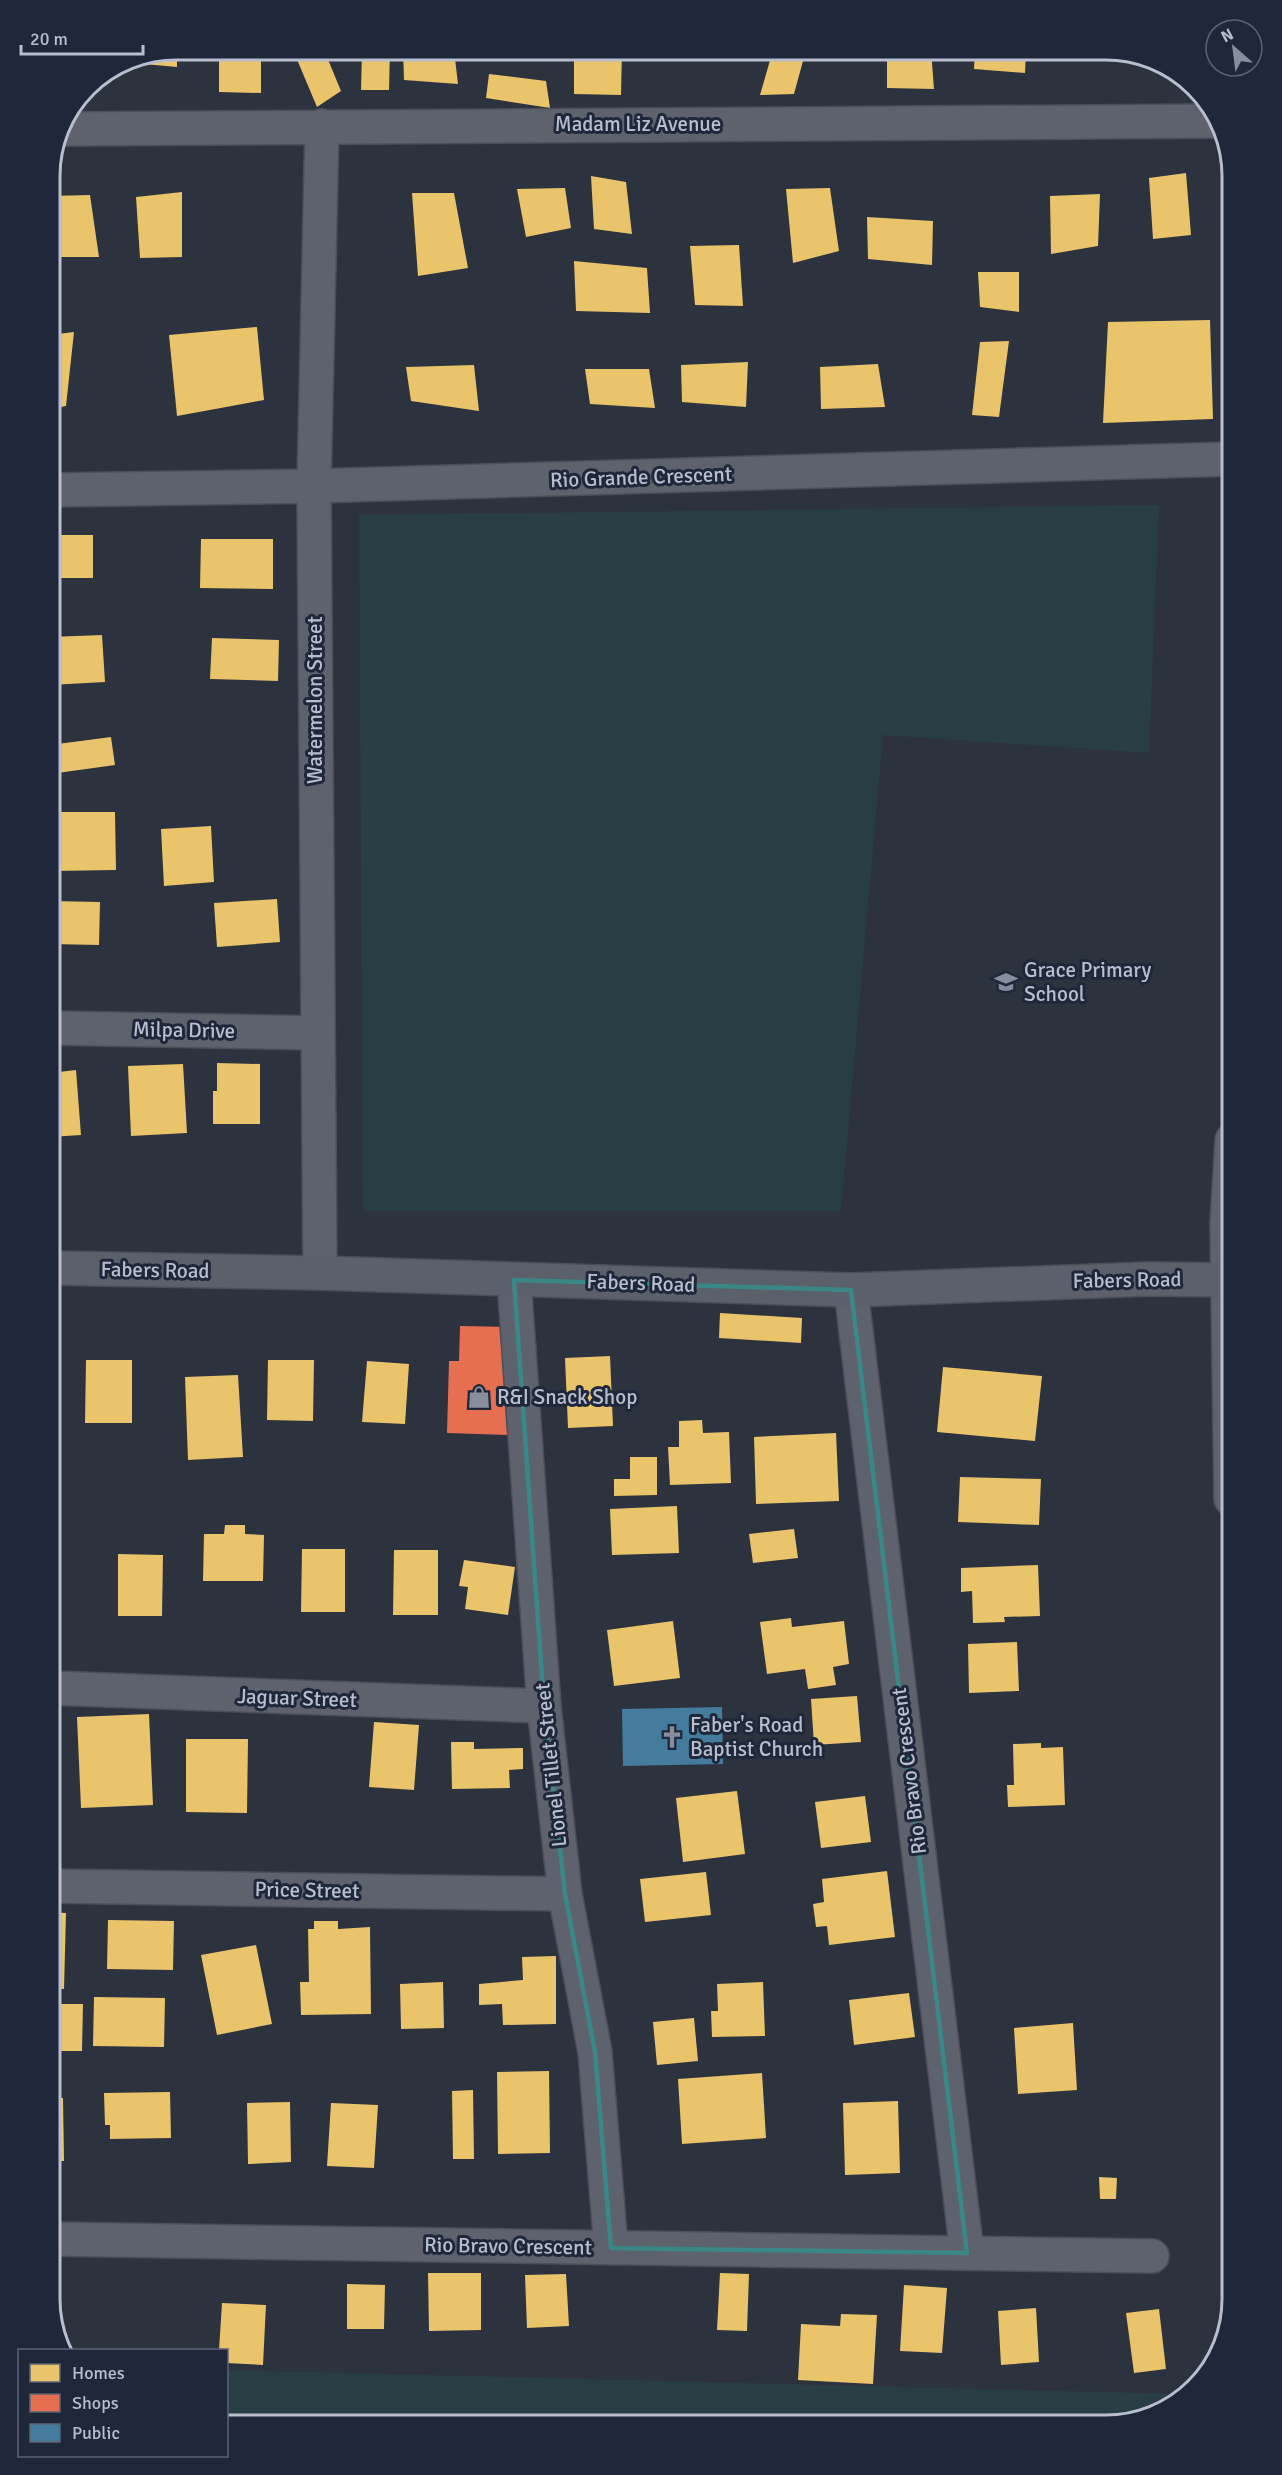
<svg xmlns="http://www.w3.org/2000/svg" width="1282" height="2475" viewBox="0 0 1282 2475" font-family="Signika,sans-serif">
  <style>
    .green { fill: #293d45 }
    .homes { fill: #e9c46a }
    .shops { fill: #e76f51 }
    .public { fill: #457b9d }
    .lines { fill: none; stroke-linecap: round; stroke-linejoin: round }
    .street-casing { stroke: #4a4e57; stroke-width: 36 }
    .secondary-casing { stroke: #4a4e57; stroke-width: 36 }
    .street { stroke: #5e626c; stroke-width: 33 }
    .secondary { stroke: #5c606a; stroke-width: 33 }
    .marked { fill: none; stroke: #398886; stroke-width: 4.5; stroke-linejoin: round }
    .labels { text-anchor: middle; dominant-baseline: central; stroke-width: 6; stroke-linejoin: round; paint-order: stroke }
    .street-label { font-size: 21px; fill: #b8bece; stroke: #1f273a }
    .poi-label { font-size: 21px; fill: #b8bece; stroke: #1f273a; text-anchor: start }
    .rim { fill: none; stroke: #b8bece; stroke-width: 3 }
  </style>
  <rect width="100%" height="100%" fill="#2d323f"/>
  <path class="green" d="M1159 505 1149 753 883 735 841 1211H363L359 515Z
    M227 2370 1181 2394 1154 2416 1106 2425H227Z"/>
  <path class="homes" d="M177 50V67L133 63 132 58Z
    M219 50H261V93L219 92Z
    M293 50H324L341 91 317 107Z
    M362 50H390L389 90H361Z
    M403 50H454L458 84 404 80Z
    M574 50H622L621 95 574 94Z
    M773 50H806L794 94 760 95Z
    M887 50H931L934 89 887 88Z
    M975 50H1026L1025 73 974 69Z
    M1042 50H1094V55L1042 56Z
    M489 74 546 81 550 108 486 98Z
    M1186 173 1191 235 1153 239 1149 178Z
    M591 176 626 182 632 234 594 229Z
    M565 188 571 228 526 237 517 189Z
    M830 188 839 251 793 263 786 189Z
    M182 192V257L140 258 136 197Z
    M412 193H454L468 268 418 276Z
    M1100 194 1098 246 1051 254 1050 196Z
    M90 195 99 257H54L50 196Z
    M867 217 933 221 932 265 868 259Z
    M739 245 743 306 695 305 690 246Z
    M574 261 647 268 650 313 576 311Z
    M978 272H1019V312L980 307Z
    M1210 320 1213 419 1103 423 1108 322Z
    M257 327 264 400 177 416 169 335Z
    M74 332 66 406 50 409V335Z
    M1009 341 999 417 972 415 980 342Z
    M748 362 746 407 682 402 681 365Z
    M878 364 885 407 821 409 820 367Z
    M474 365 479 411 411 401 406 367Z
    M585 369H649L655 408 590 404Z
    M50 535H93V578H50Z
    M201 539H273V589L200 588Z
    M102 635 105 682 50 685V637Z
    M212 638 279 640 278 681 210 679Z
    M111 737 115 765 50 774V745Z
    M51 812H115L116 870 52 871Z
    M211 826 214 882 164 886 161 829Z
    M277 899 280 942 217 947 214 903Z
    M50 901 100 902 99 945 50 944Z
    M217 1063 260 1064V1124H213V1091H217Z
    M183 1064 187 1133 131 1136 128 1066Z
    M76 1070 81 1135 50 1137V1073Z
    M720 1313 802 1318 801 1343 719 1338Z
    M610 1356 613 1426 568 1428 565 1358Z
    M86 1360H132V1423H85Z
    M268 1360H314L313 1421 267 1420Z
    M367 1361 409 1364 405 1424 362 1422Z
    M943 1367 1042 1376 1035 1441 937 1432Z
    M238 1375 243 1457 188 1460 185 1377Z
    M702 1420 703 1433 729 1432 731 1483 670 1485 668 1447H679V1421Z
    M836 1433 839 1501 756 1504 754 1437Z
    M630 1457H657V1495L614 1496V1479H630Z
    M960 1477 1041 1479 1039 1525 958 1522Z
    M677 1506 679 1553 612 1555 610 1509Z
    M225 1525H245V1534L264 1535 263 1581H203L204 1534H224Z
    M794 1529 798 1558 753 1563 749 1534Z
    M302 1549H345V1612H301Z
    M394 1550H438V1615H393Z
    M118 1554 163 1555 162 1616H118Z
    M464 1560 515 1567 508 1615 465 1609 468 1587 459 1586Z
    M1038 1565 1040 1616 1004 1617 1005 1622 973 1623 972 1591 961 1592V1568Z
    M791 1618 792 1627 844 1621 849 1664 833 1667 836 1685 808 1689 805 1669 767 1674 760 1622Z
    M673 1621 680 1678 614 1686 607 1630Z
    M1017 1642 1019 1691 969 1693 968 1644Z
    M857 1696 861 1742 814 1745 811 1699Z
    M149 1714 153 1805 81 1808 77 1717Z
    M374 1722 419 1725 414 1790 369 1787Z
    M186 1739H248L247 1813 186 1812Z
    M451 1742H474V1749L523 1748V1769L509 1770 510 1788 452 1789Z
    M1041 1743V1748L1063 1747 1065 1805 1008 1807 1007 1785H1014L1013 1744Z
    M737 1791 745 1854 683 1862 676 1798Z
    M865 1796 871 1842 821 1848 815 1802Z
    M887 1871 895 1937 829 1945 827 1926 816 1927 813 1904 824 1902 822 1879Z
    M706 1872 711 1915 645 1922 640 1879Z
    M50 1912 66 1913 64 1989 50 1988Z
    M108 1920 174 1921 173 1970 107 1969Z
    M314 1921H338V1929L370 1927 371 2014 301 2015 300 1982H309L308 1929H314Z
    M256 1945 272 2024 217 2035 201 1955Z
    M556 1956V2024L503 2025 502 2004 479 2005V1984L523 1980 522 1957Z
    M443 1982 444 2028 401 2029 400 1984Z
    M763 1982 765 2036 712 2037 711 2011H718L717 1984Z
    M909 1993 915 2037 854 2045 849 2000Z
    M94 1997 165 1998 164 2047 93 2046Z
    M50 2004H83L82 2051H50Z
    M694 2018 698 2061 657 2065 653 2022Z
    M1073 2023 1077 2090 1018 2094 1014 2028Z
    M549 2071 550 2153 498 2154 497 2072Z
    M762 2073 766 2138 682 2144 678 2079Z
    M473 2090 474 2159H453L452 2091Z
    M170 2092 171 2138 110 2139V2125H105L104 2093Z
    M63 2098 64 2161H50V2099Z
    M898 2101 900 2173 845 2175 843 2103Z
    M290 2102 291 2162 248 2164 247 2103Z
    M331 2103 378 2105 374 2168 327 2166Z
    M1099 2177 1117 2178 1116 2199H1100Z
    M428 2273H481V2330L429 2331Z
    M720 2273 749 2274 747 2331 717 2330Z
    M566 2274 569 2326 527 2328 525 2275Z
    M347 2284 385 2285 384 2329H347Z
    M904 2285 947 2288 942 2353 900 2351Z
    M222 2303 266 2305 263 2365 226 2363V2350H219Z
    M1036 2308 1039 2362 1001 2365 998 2311Z
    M1159 2309 1166 2369 1134 2373 1126 2313Z
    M841 2314 877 2315 873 2384 798 2380 801 2324 840 2326Z"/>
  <path class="shops" d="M460 1326 511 1327 508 1435 447 1433 449 1361H459Z"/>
  <path class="public" d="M722 1707 723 1764 623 1766 622 1709Z"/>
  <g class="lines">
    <g class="street-casing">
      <path id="street" d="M59 129 1217 121
        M50 490 314 486 1232 459
        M50 1028 318 1033
        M320 1273 314 486 322 126
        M514 1280 544 1706 565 1894 595 2052 611 2248
        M851 1290 967 2253
        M1231 1499 1227 1224 1232 1140
        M50 1688 544 1706
        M50 1886 565 1894
        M50 2239 1152 2256"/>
    </g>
    <g class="secondary-casing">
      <path id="secondary" d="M50 1268 320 1273 851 1290 1149 1279 1232 1280"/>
    </g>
    <use href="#street" class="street"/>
    <use href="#secondary" class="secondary"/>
  </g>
  <path class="marked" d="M514 1280 851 1290 967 2253 611 2248 595 2052 565 1894 544 1706Z"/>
  <defs>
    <g id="school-bare" transform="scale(1.8)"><path d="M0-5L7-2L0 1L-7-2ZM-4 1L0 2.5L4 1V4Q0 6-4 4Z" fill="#878d9c" stroke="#1f273a" stroke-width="2.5" paint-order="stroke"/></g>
    <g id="shop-bare" transform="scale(1.8)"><path d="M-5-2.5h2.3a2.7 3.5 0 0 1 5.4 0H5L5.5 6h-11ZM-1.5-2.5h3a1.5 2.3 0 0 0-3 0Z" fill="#878d9c" stroke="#1f273a" stroke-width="2.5" paint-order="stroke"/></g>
    <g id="church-bare" transform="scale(1.8)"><path d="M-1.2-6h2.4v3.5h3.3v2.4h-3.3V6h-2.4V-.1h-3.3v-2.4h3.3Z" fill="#878d9c" stroke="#1f273a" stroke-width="2.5" paint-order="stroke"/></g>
  </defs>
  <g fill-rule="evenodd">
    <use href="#school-bare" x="1006" y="982"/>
    <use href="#shop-bare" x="479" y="1397"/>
    <use href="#church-bare" x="672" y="1737"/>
  </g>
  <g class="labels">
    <g class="street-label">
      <text x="638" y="124">Madam Liz Avenue</text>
      <text transform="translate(641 477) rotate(-2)">Rio Grande Crescent</text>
      <text transform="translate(315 700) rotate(-90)">Watermelon Street</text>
      <text transform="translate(184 1030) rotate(1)">Milpa Drive</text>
      <text transform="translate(155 1270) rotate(1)">Fabers Road</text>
      <text transform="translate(1127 1280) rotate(-1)">Fabers Road</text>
      <text transform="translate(641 1283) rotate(2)">Fabers Road</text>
      <text transform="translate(297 1698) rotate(2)">Jaguar Street</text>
      <text transform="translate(551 1765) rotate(-96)">Lionel Tillet Street</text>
      <text transform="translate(909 1771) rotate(-97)">Rio Bravo Crescent</text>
      <text transform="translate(307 1890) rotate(1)">Price Street</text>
      <text transform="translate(508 2246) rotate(1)">Rio Bravo Crescent</text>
    </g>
    <g class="poi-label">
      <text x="1024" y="970">Grace Primary<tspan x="1024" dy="24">School</tspan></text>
      <text x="497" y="1397">R&amp;I Snack Shop</text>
      <text x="690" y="1725">Faber's Road<tspan x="690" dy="24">Baptist Church</tspan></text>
    </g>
  </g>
  <path d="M0 0H1282V2475H0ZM176 60H1106A116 116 0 0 1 1222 176V2299A116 116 0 0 1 1106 2415H176A116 116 0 0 1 60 2299V176A116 116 0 0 1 176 60Z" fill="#1f273a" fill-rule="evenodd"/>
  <path class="rim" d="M176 60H1106A116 116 0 0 1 1222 176V2299A116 116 0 0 1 1106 2415H176A116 116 0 0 1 60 2299V176A116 116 0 0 1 176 60Z"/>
  <rect x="18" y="2349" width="210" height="108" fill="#1f273a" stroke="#5c6375" stroke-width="1.5"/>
  <rect x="30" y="2364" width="30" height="18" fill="#e9c46a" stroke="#5c6375" stroke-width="1.5"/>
  <text x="72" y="2379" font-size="18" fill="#b8bece">Homes</text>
  <rect x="30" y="2394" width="30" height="18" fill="#e76f51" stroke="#5c6375" stroke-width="1.5"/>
  <text x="72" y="2409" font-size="18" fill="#b8bece">Shops</text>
  <rect x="30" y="2424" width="30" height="18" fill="#457b9d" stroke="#5c6375" stroke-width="1.5"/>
  <text x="72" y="2439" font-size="18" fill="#b8bece">Public</text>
  <g transform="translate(1234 48) rotate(332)"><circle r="28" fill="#1f273a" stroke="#5c6375" stroke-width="1.5"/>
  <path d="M0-4.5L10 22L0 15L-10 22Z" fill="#878d9c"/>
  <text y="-9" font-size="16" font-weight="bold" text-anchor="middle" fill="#b8bece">N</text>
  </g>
  <path d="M21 45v9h122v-9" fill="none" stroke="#b8bece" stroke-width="3"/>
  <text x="30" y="45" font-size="18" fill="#b8bece" stroke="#1f273a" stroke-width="4.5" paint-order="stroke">20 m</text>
</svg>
